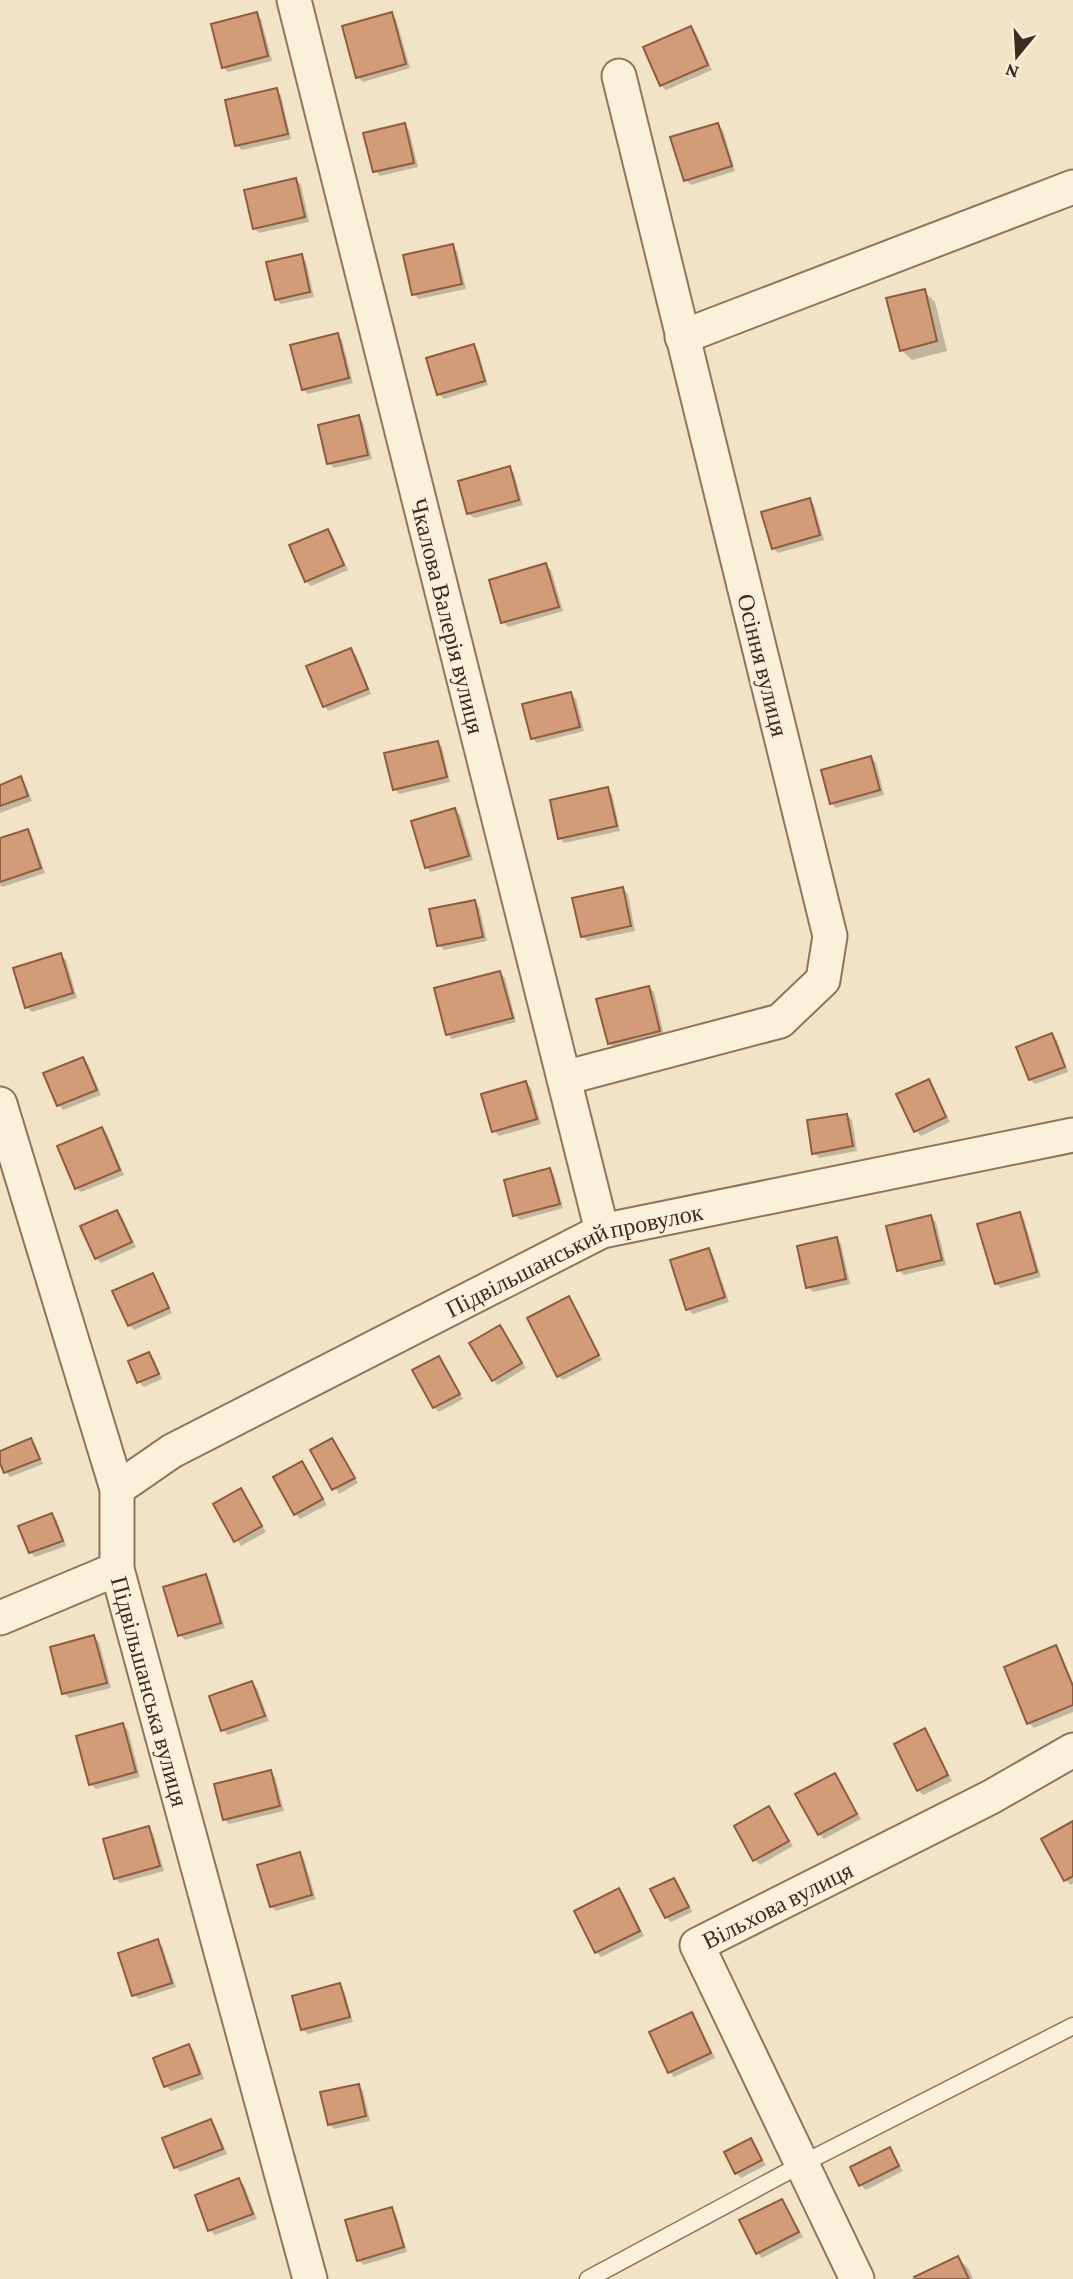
<svg xmlns="http://www.w3.org/2000/svg" width="1073" height="2279" viewBox="0 0 1073 2279" font-family="'Crimson Pro',serif">
  <style>
    .shadow { fill: #0003 }
    .building { fill: #d39c79; stroke: #905c3e; stroke-width: 2 }
    .lines { fill: none; stroke-linecap: round; stroke-linejoin: round }
    .service-casing { stroke: #8f755a; stroke-width: 19 }
    .minor-casing { stroke: #8f755a; stroke-width: 37 }
    .service { stroke: #fbf1db; stroke-width: 16 }
    .minor { stroke: #fbf1db; stroke-width: 33 }
    .labels { text-anchor: middle; dominant-baseline: central; stroke-width: 6; stroke-linejoin: round; paint-order: stroke }
    .street-label { font-size: 24px; fill: #3e2d1f; stroke: #f8eed7 }
  </style>
  <rect width="100%" height="100%" fill="#f2e3c6"/>
  <path class="shadow" d="M256 14 261 19 272 61 228 72 223 67Z
    M391 14 396 19 410 68 363 82 358 77Z
    M691 28 696 33 712 70 666 90 661 85Z
    M276 90 281 95 291 139 242 150 237 145Z
    M404 125 409 130 418 167 380 176 375 171Z
    M718 125 723 130 735 171 691 185 686 180Z
    M296 180 301 185 309 222 259 233 254 228Z
    M452 246 457 251 466 289 419 299 414 294Z
    M301 256 306 261 314 297 281 304 276 299Z
    M924 291 935 302 947 351 912 360 901 350Z
    M338 335 342 340 353 383 308 394 303 389Z
    M473 346 478 351 488 385 444 399 439 394Z
    M358 417 363 422 372 459 334 468 329 463Z
    M509 468 514 473 523 505 474 518 469 514 460 482Z
    M809 500 814 505 824 540 778 553 773 548Z
    M328 531 333 536 348 570 311 586 306 581Z
    M546 565 551 570 563 611 508 627 503 622Z
    M351 650 356 655 371 694 329 711 324 706Z
    M571 694 576 699 584 731 537 743 532 738Z
    M437 742 442 747 450 782 399 794 395 789Z
    M871 758 876 763 884 795 836 808 831 803Z
    M20 779 25 783 32 801 0 813V786Z
    M607 789 612 794 620 831 564 843 560 838Z
    M455 810 460 815 473 860 431 872 426 867Z
    M27 831 32 836 45 873 2 887 0 885V840Z
    M623 889 628 894 635 931 587 941 582 936Z
    M474 902 479 907 487 941 444 950 439 945Z
    M61 955 66 960 77 998 32 1012 27 1007Z
    M500 973 505 978 516 1022 452 1039 447 1034Z
    M649 987 654 992 664 1036 614 1048 609 1043Z
    M1052 1035 1057 1040 1068 1072 1035 1084 1030 1079Z
    M83 1059 88 1064 101 1095 63 1110 59 1105Z
    M928 1081 933 1086 950 1122 921 1136 916 1131Z
    M526 1083 531 1088 541 1124 499 1136 494 1131Z
    M847 1115 852 1120 857 1151 819 1158 814 1153Z
    M102 1129 107 1134 124 1175 81 1192 76 1188Z
    M549 1170 554 1175 563 1208 520 1220 515 1215Z
    M117 1212 122 1217 136 1247 101 1263 96 1258Z
    M1019 1214 1024 1219 1041 1277 1001 1288 996 1284Z
    M931 1217 936 1222 946 1265 904 1275 899 1270Z
    M837 1239 841 1244 850 1284 813 1292 808 1287Z
    M708 1250 713 1255 729 1302 693 1314 688 1309Z
    M152 1275 157 1280 172 1313 134 1330 129 1325Z
    M569 1298 573 1303 602 1360 563 1380 558 1376Z
    M499 1327 526 1368 498 1385 493 1380Z
    M149 1354 154 1359 162 1379 144 1387 139 1382 130 1362Z
    M438 1358 463 1399 439 1412 434 1407Z
    M30 1440 35 1445 43 1464 10 1477 6 1472 0 1452Z
    M332 1440 358 1483 339 1494 312 1450Z
    M302 1463 327 1505 300 1519 296 1514Z
    M241 1490 266 1532 241 1546 215 1504Z
    M52 1515 57 1520 66 1546 35 1557 30 1552Z
    M205 1576 210 1581 225 1628 185 1640 180 1635Z
    M94 1637 99 1642 111 1688 69 1698 64 1693Z
    M1055 1647 1060 1652 1073 1683V1712L1034 1728 1029 1723Z
    M252 1683 257 1688 269 1721 228 1735 223 1730Z
    M123 1725 128 1730 140 1777 96 1789 91 1784Z
    M924 1730 929 1735 952 1781 923 1795 918 1790Z
    M270 1772 275 1777 284 1811 229 1824 224 1819Z
    M835 1775 861 1819 824 1839 819 1834Z
    M769 1808 793 1846 760 1865 755 1860Z
    M1073 1823V1883L1071 1885 1066 1880Z
    M148 1828 153 1833 164 1871 120 1883 115 1878Z
    M300 1854 304 1859 316 1899 276 1911 271 1907Z
    M674 1880 679 1885 692 1912 671 1922 666 1917Z
    M619 1891 624 1895 644 1936 601 1957 597 1952 577 1912Z
    M157 1941 162 1946 176 1987 139 1999 134 1995Z
    M339 1985 344 1990 353 2022 308 2034 303 2030 294 1998Z
    M691 2014 696 2019 715 2058 674 2077 670 2072 651 2033Z
    M189 2046 194 2051 204 2079 171 2091 166 2086Z
    M358 2086 363 2091 370 2121 334 2129 329 2124Z
    M210 2121 215 2125 227 2154 180 2172 175 2167Z
    M750 2140 766 2165 741 2178 736 2173Z
    M890 2149 903 2171 866 2190 861 2185Z
    M239 2180 244 2185 257 2219 215 2235 210 2230Z
    M781 2201 803 2237 762 2258 757 2253Z
    M392 2209 396 2214 407 2252 363 2265 359 2260Z
    M957 2258 968 2268 973 2279H917Z"/>
  <path class="building" d="M257 12 268 56 222 68 211 24Z
    M392 12 406 64 356 78 342 26Z
    M691 26 708 65 660 86 643 47Z
    M277 88 288 134 235 146 225 100Z
    M405 123 414 163 373 172 363 133Z
    M718 123 732 166 684 181 670 137Z
    M296 178 305 217 253 229 244 190Z
    M453 244 462 284 412 295 403 255Z
    M302 254 310 292 275 300 266 262Z
    M925 289 937 341 900 351 886 298Z
    M338 333 349 378 302 390 290 345Z
    M474 344 485 381 437 395 426 358Z
    M359 415 368 455 327 464 318 425Z
    M510 466 519 500 467 514 458 481Z
    M810 498 820 535 772 549 761 512Z
    M328 529 344 565 305 582 289 545Z
    M546 563 559 607 501 623 489 580Z
    M351 648 368 689 323 707 306 666Z
    M571 692 580 727 531 739 522 704Z
    M438 741 447 777 393 790 384 753Z
    M871 756 880 790 830 804 821 770Z
    M21 776 28 796 0 806V785Z
    M608 787 617 826 558 839 550 800Z
    M455 808 469 856 425 868 411 821Z
    M28 829 41 868 0 882V838Z
    M623 887 631 926 581 937 572 898Z
    M475 900 483 937 437 946 429 909Z
    M61 953 73 993 25 1008 13 968Z
    M500 971 513 1018 446 1035 434 988Z
    M649 986 660 1031 608 1044 596 999Z
    M1052 1033 1065 1067 1029 1080 1016 1047Z
    M83 1057 97 1090 57 1106 43 1073Z
    M929 1079 946 1117 914 1132 896 1094Z
    M526 1081 537 1119 492 1132 481 1094Z
    M847 1114 853 1146 812 1154 807 1120Z
    M102 1127 120 1170 75 1189 57 1146Z
    M550 1168 560 1204 513 1216 504 1180Z
    M117 1210 132 1242 95 1259 80 1226Z
    M1020 1212 1037 1272 995 1284 977 1224Z
    M931 1215 942 1260 897 1271 886 1226Z
    M837 1237 846 1279 806 1288 797 1246Z
    M709 1248 725 1297 686 1310 670 1260Z
    M153 1273 169 1308 128 1326 112 1291Z
    M569 1296 599 1355 557 1377 527 1318Z
    M500 1325 522 1363 492 1381 469 1343Z
    M149 1352 159 1374 137 1383 128 1361Z
    M439 1356 460 1394 433 1408 412 1370Z
    M31 1438 40 1459 4 1473 0 1463V1451Z
    M332 1438 355 1478 332 1490 310 1450Z
    M302 1461 323 1499 294 1515 273 1477Z
    M241 1488 262 1526 234 1542 213 1504Z
    M52 1513 63 1541 29 1553 18 1526Z
    M206 1574 221 1623 178 1636 163 1587Z
    M94 1635 107 1683 62 1694 50 1647Z
    M1056 1645 1073 1686V1705L1027 1724 1004 1667Z
    M252 1681 265 1716 221 1731 209 1696Z
    M123 1723 136 1772 89 1785 76 1736Z
    M925 1728 948 1775 917 1791 894 1744Z
    M271 1770 280 1806 223 1820 214 1784Z
    M835 1773 857 1814 818 1835 795 1794Z
    M769 1806 789 1841 753 1861 734 1826Z
    M1073 1821V1876L1064 1881 1041 1839Z
    M149 1826 160 1866 114 1879 103 1839Z
    M300 1852 312 1895 270 1907 257 1865Z
    M674 1878 689 1907 665 1918 650 1889Z
    M619 1888 640 1931 595 1953 574 1911Z
    M158 1939 172 1983 132 1996 118 1953Z
    M340 1983 350 2017 301 2030 292 1996Z
    M692 2012 711 2053 668 2073 649 2032Z
    M189 2044 200 2074 164 2087 153 2058Z
    M359 2084 366 2116 328 2125 320 2092Z
    M211 2119 223 2149 174 2168 162 2138Z
    M751 2138 762 2160 735 2174 724 2152Z
    M890 2147 899 2166 859 2186 850 2167Z
    M239 2178 253 2214 208 2231 195 2195Z
    M782 2199 799 2232 756 2254 739 2220Z
    M392 2207 404 2247 357 2261 345 2220Z
    M958 2256 969 2279H915L914 2277Z"/>
  <g class="lines">
    <g class="service-casing">
      <path id="service" d="M588 2279 802 2164 1073 2026"/>
    </g>
    <g class="minor-casing">
      <g id="minor">
        <path id="s1" d="M294 0 602 1231"/>
        <path d="M682 337 1073 187"/>
        <path d="M564 1078 780 1021 823 980 830 936 619 76"/>
        <path id="s2" d="M0 1104 117 1489V1569L310 2279"/>
        <path id="s3" d="M117 1489 172 1451 602 1231 1073 1135"/>
        <path d="M0 1618 117 1569"/>
        <path id="s4" d="M857 2279 697 1945 991 1797 1073 1750"/>
      </g>
    </g>
    <use href="#service" class="service"/>
    <use href="#minor" class="minor"/>
  </g>
  <g class="labels">
    <g class="street-label">
      <text stroke="none"><textPath href="#s1" startOffset="635">Чкалова Валерія вулиця</textPath></text>
      <text transform="translate(763 665) rotate(76)">Осіння вулиця</text>
      <text stroke="none"><textPath href="#s3" startOffset="514">Підвільшанський провулок</textPath></text>
      <text stroke="none"><textPath href="#s2" startOffset="609">Підвільшанська вулиця</textPath></text>
      <text stroke="none"><textPath href="#s4" startOffset="460">Вільхова вулиця</textPath></text>
    </g>
  </g>
  <g transform="translate(1017 56) rotate(198)" stroke="#f8eed7" stroke-width="5" paint-order="stroke">
  <path d="M0-5L12 26L0 18L-12 26Z" fill="#3e2d1f"/>
  <text y="-10" font-size="19" font-weight="bold" text-anchor="middle" fill="#3e2d1f">N</text>
  </g>
</svg>
